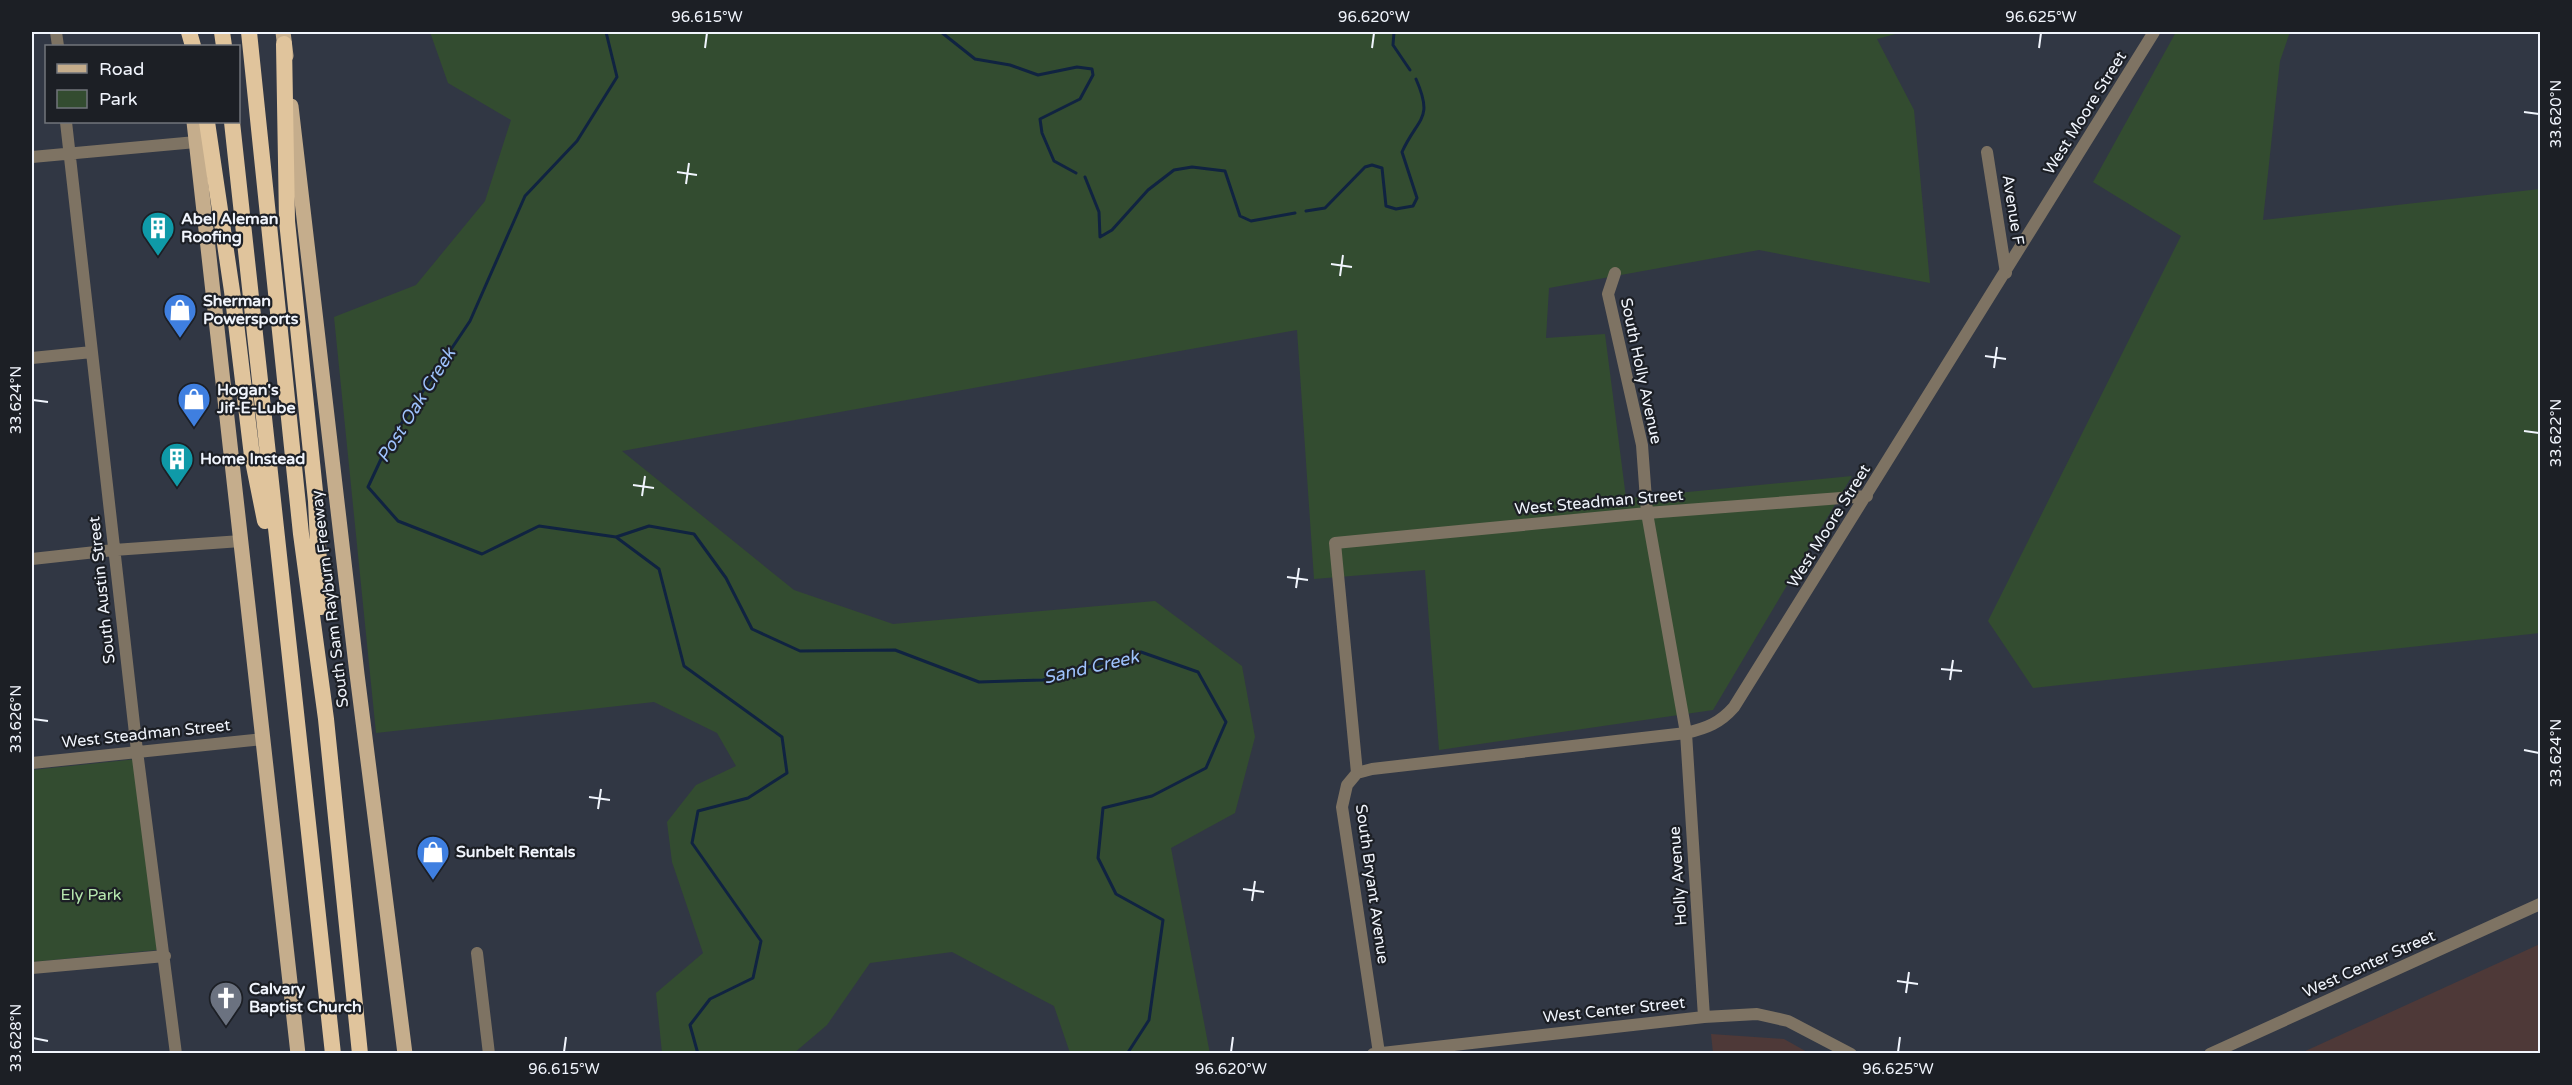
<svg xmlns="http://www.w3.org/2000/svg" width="2572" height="1085" viewBox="0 0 2572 1085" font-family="'Varela Round',sans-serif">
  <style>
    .education { fill: #4e3938 }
    .green { fill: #334c30 }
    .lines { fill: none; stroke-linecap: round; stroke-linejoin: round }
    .stream { stroke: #102341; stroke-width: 3 }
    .minor { stroke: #7e7363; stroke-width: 12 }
    .major { stroke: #c5ad8c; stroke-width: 15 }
    .highway { stroke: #e0c49c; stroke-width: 16 }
    .ticks { fill: none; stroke: #f1f5fd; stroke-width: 2 }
    .labels { text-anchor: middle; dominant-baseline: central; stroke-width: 4.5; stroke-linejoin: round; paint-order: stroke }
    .street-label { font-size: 16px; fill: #f1f5fd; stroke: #1c1f25 }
    .poi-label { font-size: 16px; font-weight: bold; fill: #f1f5fd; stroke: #1c1f25; text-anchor: start }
    .park-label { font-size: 16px; fill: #b6e7af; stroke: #1c1f25 }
    .water-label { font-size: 18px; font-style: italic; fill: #9ec2fd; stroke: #1c1f25 }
    .neatline { fill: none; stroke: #f1f5fd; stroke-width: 2 }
    .ticks-label { font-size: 15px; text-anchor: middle; fill: #f1f5fd }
  </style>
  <rect width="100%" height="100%" fill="#313744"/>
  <path class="education" d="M2540 944V1053H2301Z
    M1711 1034 1784 1039 1809 1053H1713Z"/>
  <path class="green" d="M430 32H1903L1877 39 1914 110 1930 283 1759 250 1549 288 1546 338 1605 334 1626 498 1852 476 1713 710 1439 750 1425 570 1314 579 1297 330 622 451 794 590 893 624 1155 601 1242 666 1255 737 1235 813 1171 848 1210 1054 1070 1053 1054 1006 952 952 870 963 827 1025 794 1053H662L656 993 703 953 672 862 667 822 696 785 736 766 717 733 654 702 376 733 334 317 416 285 485 201 511 120 448 83Z
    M2176 32H2290L2280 61 2263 220 2540 189V633L2033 688 1988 621 2181 236 2093 182Z
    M137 759 157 950 32 962V770Z"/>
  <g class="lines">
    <path class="stream" d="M606 32 617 77 577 141 525 196 470 321 389 442 368 487 398 521 482 554 539 526 616 537 659 569 684 666 782 737 787 773 748 798 698 811 692 843 761 941 753 978 710 999 690 1025 698 1054
      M941 32 975 59 1010 65 1038 75 1077 67 1092 69 1093 75 1080 99 1040 119 1042 133 1054 161 1076 173
      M1394 32 1393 45 1410 70
      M1085 177 1099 212 1100 237 1112 230 1148 190 1174 170 1192 167 1225 171 1240 216 1251 221 1295 213
      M1306 211 1325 208 1365 167 1372 165 1382 168 1386 206 1396 209 1413 206 1417 198 1402 152C1418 117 1434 120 1416 79
      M616 537 649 526 694 534 726 578 752 629 800 651 895 650 979 682 1043 680 1141 652 1198 672 1226 722 1206 768 1152 796 1103 808 1098 858 1116 894 1163 920 1149 1020 1127 1054"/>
    <path class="minor" d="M56 32 58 46
      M66 122 137 751 176 1054
      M1987 152 2006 273
      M32 157 196 142
      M1615 273 1608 294 1642 445 1647 513 1686 733 1704 1017
      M32 358 92 352
      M32 559 114 550 241 541
      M32 763 263 739
      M1357 773 1372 769 1686 733C1707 728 1720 723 1734 707L2154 32
      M477 953 489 1054
      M32 968 165 956
      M1379 1053 1342 807 1347 785 1357 773 1335 543 1647 513 1867 496
      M1373 1054 1704 1017 1757 1014 1788 1021 1851 1054
      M2210 1054 2540 904"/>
    <path class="major" d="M283 32 286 56
      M291 106 357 674 405 1054
      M194 122 298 1054"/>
    <path class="highway" d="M189 32 193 46
      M222 32 224 46
      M249 32 301 534 326 719 360 1054
      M284 44 287 221 316 501 321 607
      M207 122 233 298 252 456 265 521
      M232 122 333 1054"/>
  </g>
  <path class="ticks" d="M705 48 707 33M1372 48 1374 33M2039 48 2041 33M2524 112 2539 114M677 172 697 175M686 184 689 163M1331 264 1352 267M1340 276 1343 255M1985 356 2006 359M1994 368 1997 347M33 400 48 402M2524 431 2539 433M633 485 654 488M642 496 645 476M1287 577 1308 580M1296 588 1299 568M1941 669 1962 671M1950 680 1953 660M33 719 48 721M2524 750 2539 753M589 797 610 800M598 809 601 789M1243 889 1264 892M1252 901 1255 881M1897 981 1918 984M1906 993 1909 972M33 1038 48 1041M564 1052 566 1037M1231 1052 1233 1037M1898 1052 1900 1037"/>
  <defs>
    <g id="building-pin" transform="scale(1.725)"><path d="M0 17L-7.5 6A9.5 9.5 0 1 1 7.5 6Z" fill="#0f9aa8" stroke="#1c1f25"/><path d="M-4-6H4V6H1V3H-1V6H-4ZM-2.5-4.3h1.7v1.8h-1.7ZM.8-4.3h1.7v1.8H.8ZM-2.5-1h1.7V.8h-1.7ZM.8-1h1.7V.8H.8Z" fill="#fff"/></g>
    <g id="shop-pin" transform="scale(1.725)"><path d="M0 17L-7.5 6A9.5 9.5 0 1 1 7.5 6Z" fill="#3f7fe0" stroke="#1c1f25"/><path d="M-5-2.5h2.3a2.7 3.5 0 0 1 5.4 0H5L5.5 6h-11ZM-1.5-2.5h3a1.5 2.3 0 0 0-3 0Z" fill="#fff"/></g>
    <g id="church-pin" transform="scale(1.725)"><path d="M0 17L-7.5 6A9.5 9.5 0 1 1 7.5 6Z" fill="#6b7280" stroke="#1c1f25"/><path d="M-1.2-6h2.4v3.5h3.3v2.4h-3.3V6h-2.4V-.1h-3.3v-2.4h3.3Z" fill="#fff"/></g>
  </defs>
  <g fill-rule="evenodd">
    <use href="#building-pin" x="158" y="228"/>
    <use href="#shop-pin" x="180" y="310"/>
    <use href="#shop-pin" x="194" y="399"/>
    <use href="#building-pin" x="177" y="459"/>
    <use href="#shop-pin" x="433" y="852"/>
    <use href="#church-pin" x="226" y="998"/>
  </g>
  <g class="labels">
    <g class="street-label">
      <text transform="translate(2085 113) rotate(-58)">West Moore Street</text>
      <text transform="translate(2013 210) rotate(81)">Avenue F</text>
      <text transform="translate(1641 371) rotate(78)">South Holly Avenue</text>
      <text transform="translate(1599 502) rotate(-5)">West Steadman Street</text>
      <text transform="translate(1829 526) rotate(-58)">West Moore Street</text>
      <text transform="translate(102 590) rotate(-96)">South Austin Street</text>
      <text transform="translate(330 599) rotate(-97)">South Sam Rayburn Freeway</text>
      <text transform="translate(146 734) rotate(-6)">West Steadman Street</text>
      <text transform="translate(1678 876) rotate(-94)">Holly Avenue</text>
      <text transform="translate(1372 884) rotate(82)">South Bryant Avenue</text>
      <text transform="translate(2369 964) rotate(-24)">West Center Street</text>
      <text transform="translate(1614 1010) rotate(-6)">West Center Street</text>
    </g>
    <g class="poi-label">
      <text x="181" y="219">Abel Aleman<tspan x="181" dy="18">Roofing</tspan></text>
      <text x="203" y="301">Sherman<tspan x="203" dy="18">Powersports</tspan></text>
      <text x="217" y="390">Hogan's<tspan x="217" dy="18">Jif-E-Lube</tspan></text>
      <text x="200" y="459">Home Instead</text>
      <text x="456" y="852">Sunbelt Rentals</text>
      <text x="249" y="989">Calvary<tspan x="249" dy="18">Baptist Church</tspan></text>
    </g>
    <g class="park-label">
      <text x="91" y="895">Ely Park</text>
    </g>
    <g class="water-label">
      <text transform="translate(416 405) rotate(-58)">Post Oak Creek</text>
      <text transform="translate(1091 667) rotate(-13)">Sand Creek</text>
    </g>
  </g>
  <rect width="2572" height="1085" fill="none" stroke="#1c1f25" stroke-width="66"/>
  <rect x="45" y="45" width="195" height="78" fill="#1c1f25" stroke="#71757b" stroke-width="1.5"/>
  <rect x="57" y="64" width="30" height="9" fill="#c5ad8c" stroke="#71757b" stroke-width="1.5"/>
  <text x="99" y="75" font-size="18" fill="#f1f5fd">Road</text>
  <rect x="57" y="90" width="30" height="18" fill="#334c30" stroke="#71757b" stroke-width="1.5"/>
  <text x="99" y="105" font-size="18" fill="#f1f5fd">Park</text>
  <rect x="33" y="33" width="2506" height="1019" class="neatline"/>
  <g class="ticks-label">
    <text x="707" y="22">96.615°W</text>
    <text x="1374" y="22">96.620°W</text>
    <text x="2041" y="22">96.625°W</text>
    <text transform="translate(2556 114) rotate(-90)" y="5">33.620°N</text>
    <text transform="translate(16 400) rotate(-90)" y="5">33.624°N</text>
    <text transform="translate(2556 433) rotate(-90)" y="5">33.622°N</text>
    <text transform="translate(16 719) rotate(-90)" y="5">33.626°N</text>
    <text transform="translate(2556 753) rotate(-90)" y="5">33.624°N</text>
    <text transform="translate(16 1038) rotate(-90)" y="5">33.628°N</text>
    <text x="564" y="1074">96.615°W</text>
    <text x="1231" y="1074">96.620°W</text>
    <text x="1898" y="1074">96.625°W</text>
  </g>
</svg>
